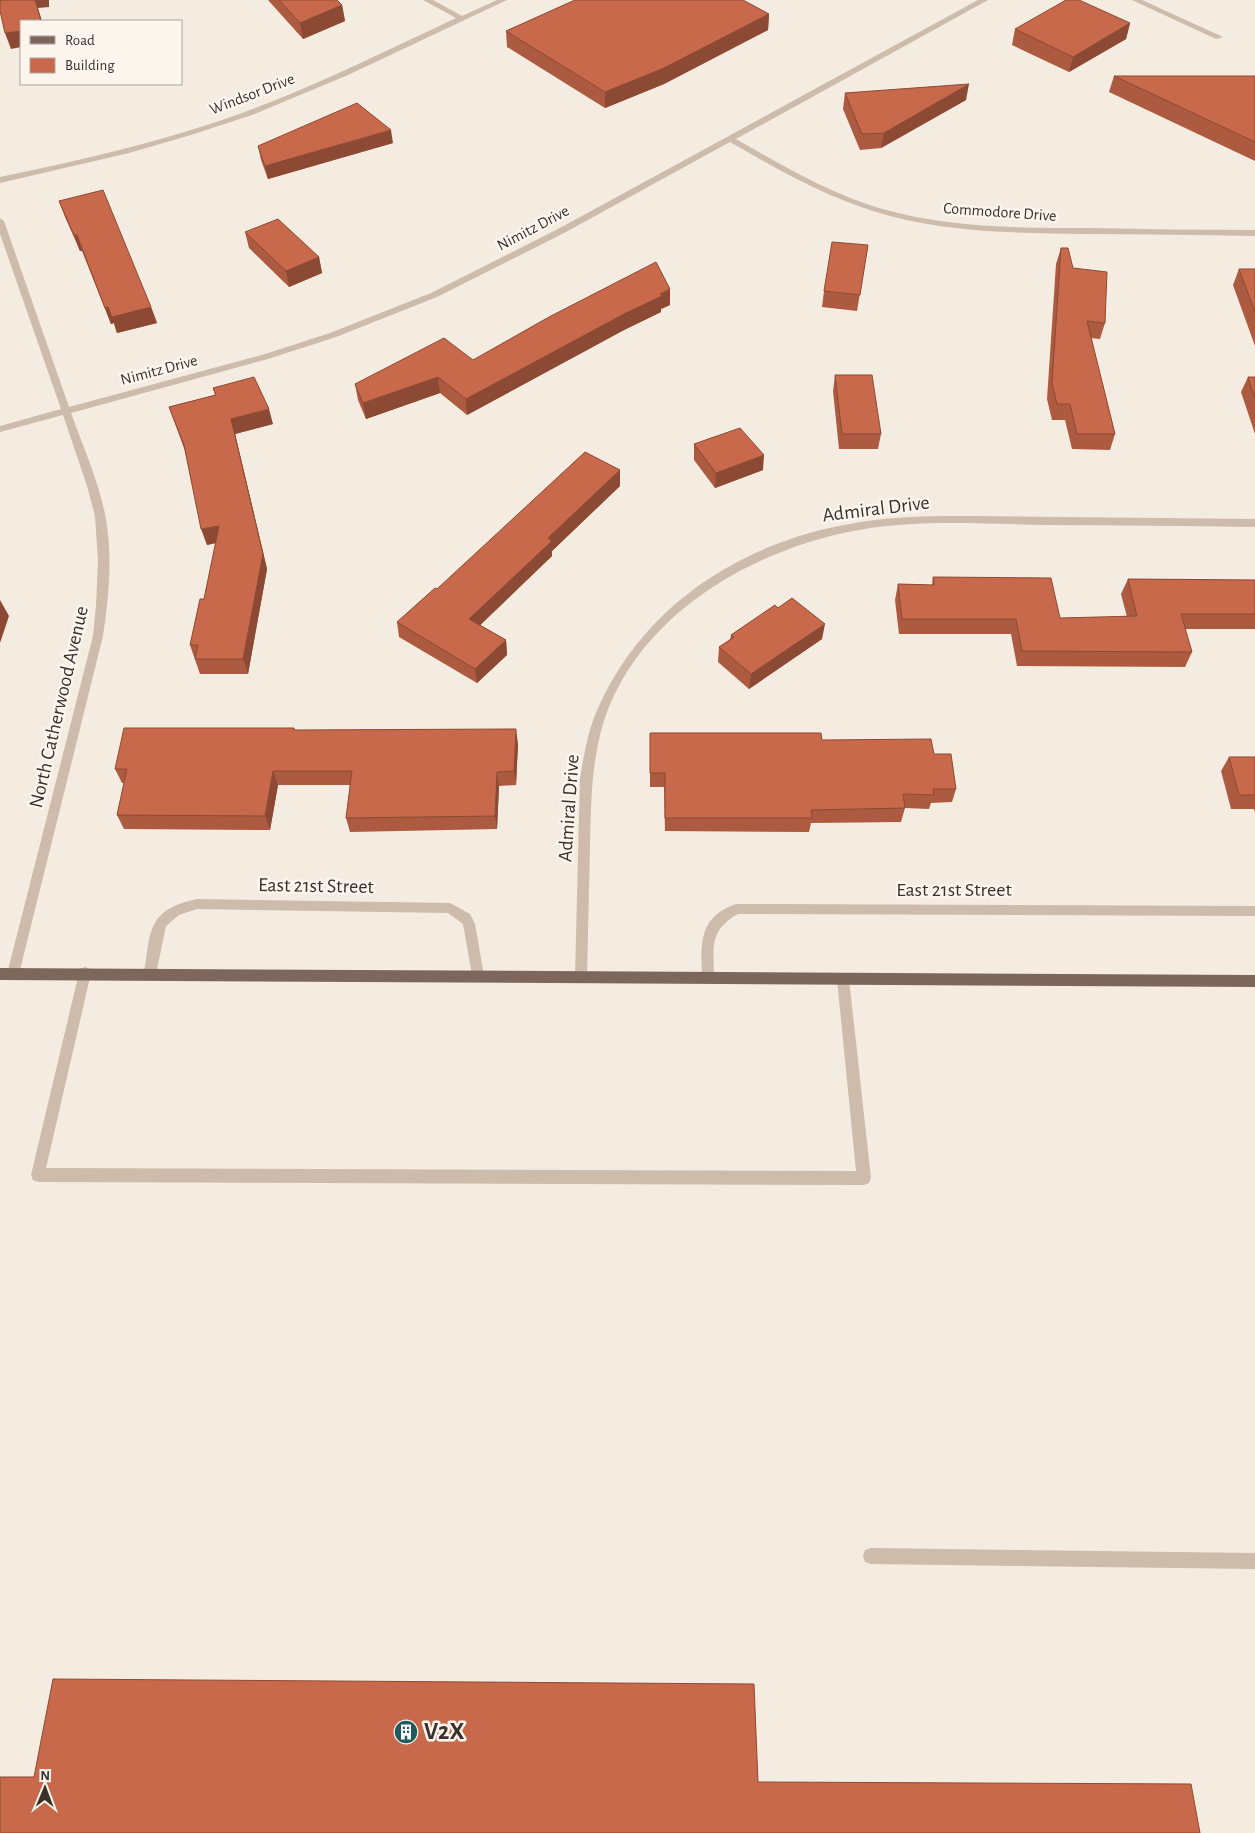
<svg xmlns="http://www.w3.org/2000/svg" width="1255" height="1833" viewBox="0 0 1255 1833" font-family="'Alegreya Sans',sans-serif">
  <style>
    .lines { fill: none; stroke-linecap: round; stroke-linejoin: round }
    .minor { fill: #cdbbac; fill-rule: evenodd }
    .major { fill: #7d675c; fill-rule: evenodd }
    .wall { fill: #ac5a40 }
    .shaded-wall { fill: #8c4a34 }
    .building { fill: #c8694b; stroke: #8c4a34 }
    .labels { text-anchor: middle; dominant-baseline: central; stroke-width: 5; stroke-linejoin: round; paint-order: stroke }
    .far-street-label { font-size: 16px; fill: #3b302b; stroke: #fbf5ee }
    .street-label { font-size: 20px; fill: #3b302b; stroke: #fbf5ee }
    .near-poi-label { font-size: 24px; font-weight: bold; fill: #3b302b; stroke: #fbf5ee; text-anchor: start }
  </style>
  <rect width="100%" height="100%" fill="#f4ebe1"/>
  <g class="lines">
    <path class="minor" d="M423 0H433L462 16 497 0H507L348 75 252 115 191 135 129 153 0 183V177C83 160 165 141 245 112 317 85 386 51 456 18Z
      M978 0H988L736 139C782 165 828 193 879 208 947 228 1018 228 1089 228 1144 229 1200 230 1255 230V236C1199 235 1144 234 1088 234 1015 233 940 233 870 210 820 194 775 168 730 142L564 233 437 297 336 337 268 359 71 413C83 446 98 480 105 514 113 554 109 596 103 636L19 974 18 978 13 980 8 978 7 974 93 636 96 606 98 561 95 516 87 486 63 415 0 432V426L61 409 0 234V218L4 221 69 407 262 355 330 333 431 293 558 229Z
      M1132 0H1142L1223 37 1216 39Z
      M974 516 1255 519V527C1186 526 1116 525 1047 525 984 524 920 519 859 530 752 549 637 615 603 724 591 765 591 805 590 847 589 890 588 933 587 976L586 980 581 982 576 980 575 976 580 778C584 755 588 730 598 708 645 602 747 539 861 522 898 516 936 516 974 516Z
      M197 899 450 903 470 914 475 924 484 976 483 980 478 982 473 980 463 924 448 913 197 909 179 915 166 926 156 974 155 978 150 980 145 978 144 974C151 930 147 910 197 899Z
      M736 904 1255 906V916L738 914C708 931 714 948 714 978L713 982 708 984 703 982 702 978C701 944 698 917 736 904Z
      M85 967 90 969 91 973 46 1168 856 1171 837 979 838 975 843 973 848 975 849 979 871 1178 869 1183 864 1185 38 1182 33 1180 31 1175 79 973 80 969Z
      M871 1548 1255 1553V1569L871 1564 865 1562 863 1556 865 1550Z"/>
    <path class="major" d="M0 968 1255 975V987L0 980Z"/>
  </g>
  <path class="wall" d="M268 0H337L342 5 345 21 303 39Z
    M769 14 768 30 664 84 605 108 507 47 506 31Z
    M1130 23 1126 39 1069 72 1012 45 1015 29Z
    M1114 76H1255V161L1109 92Z
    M845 93 966 100 881 148 860 150 843 109Z
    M393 143 268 179 261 160 258 146Z
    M59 201 151 307 157 323 117 333 114 323 111 324 82 251H80L65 217Z
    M245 232 319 257 322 273 289 287 249 248Z
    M868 245 857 311 822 307 824 291Z
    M1061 248 1105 323 1100 339 1091 338 1115 434 1110 450 1072 449 1065 420H1052L1047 399 1056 264Z
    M1239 269H1255V346L1233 285Z
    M670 289V305L661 309V312L624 330 467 415 440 393 366 419 358 400 355 384 473 360Z
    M835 375 881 434 878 449H839L833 391Z
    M1248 377H1255V434L1241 392Z
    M213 388 273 424 235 434 267 569 248 674H200L190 645 204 599 216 543 207 545 185 451 169 407 215 395Z
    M694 444 763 470 715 488 694 460Z
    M620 470V486L552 551V556L480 625 506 640 507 655 477 683 399 637 397 622 437 589Z
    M933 577 1060 618 1127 617 1121 594 1128 579 1255 580V629H1185L1192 652 1185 667 1017 666 1011 634H899L895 600 898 584 932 585Z
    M778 608 822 639 749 689 718 662 719 647 730 640 731 635Z
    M294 728 295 730 518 744 516 785 499 786 497 829 350 832 346 818 350 785H278L270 830 124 829 117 815 124 783H122L115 769Z
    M650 733 822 740 934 754 956 789 952 802 931 803 929 809 905 808 901 822 811 823 809 832 665 831 664 787H650Z
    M1229 757H1255V813L1254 809H1231L1221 771Z"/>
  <path class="shaded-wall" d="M35 0H49V7L38 8 42 21H41Z
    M342 5 345 21 303 39 300 23Z
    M769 14 768 30 664 84 605 108V92Z
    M1130 23 1126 39 1069 72 1073 57Z
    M21 31V47L11 49 5 33Z
    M969 84 966 100 881 148 884 133Z
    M391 130 393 143 268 179 265 166Z
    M74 235H77L82 251H80Z
    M319 257 322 273 289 287 286 271Z
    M670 289V305L661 309V312L624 330 467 415 466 399Z
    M108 307 114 323 111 324 105 308Z
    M151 307 157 323 117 333 112 317Z
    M438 377 440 393 366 419 363 403Z
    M269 409 273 424 235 434 267 569 248 674 243 659 231 419Z
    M764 455 763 470 715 488 716 473Z
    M620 470V486L552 551V556L471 634 469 619 548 538Z
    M219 526 224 541 207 545 201 529Z
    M0 600 9 616 0 643Z
    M825 624 822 639 749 689 751 674Z
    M506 640 507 655 477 683 475 669Z
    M516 729 518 744 516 785 514 771Z
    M273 771 278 785 270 830 265 816Z
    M497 772 499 786 497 829 495 816Z"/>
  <path class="building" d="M0 0H35L41 21H21V31L5 33 0 11Z
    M279 0H337L342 5 300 23Z
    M575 0H743L769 14 664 68 605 92 506 31Z
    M1066 0H1079L1130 23 1073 57 1015 29Z
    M1114 76H1255V142Z
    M969 84 884 133 862 134 845 93Z
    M357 103 391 130 265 166 258 146Z
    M103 190 151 307 112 317 108 307 105 308 77 235H74L59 201Z
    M278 219 319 257 286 271 245 232Z
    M832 242 868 245 860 295 824 291Z
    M1061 248H1068L1073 268 1107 272 1105 323 1087 321 1115 434H1077L1070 404H1057L1052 383Z
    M656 262 670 289 660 294 662 296 624 314 466 399 438 377 363 403 355 384 444 338 473 360 549 317Z
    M1239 269H1255V312Z
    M835 375H872L881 434H842Z
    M254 377 269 409 231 419 263 554 243 659H195L198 645H190L200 599H204L219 526 201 529 184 445 169 407 216 395 213 388Z
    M1248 377H1255V398Z
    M740 428 764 455 716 473 694 444Z
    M585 452 620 470 548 538 552 541 469 619 506 640 475 669 397 622 435 588 437 589Z
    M933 577 1051 578 1060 618 1137 616 1128 579 1255 580V614H1181L1192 652 1022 651 1016 619H902L898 584 934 585Z
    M792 598 825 624 751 674 719 647 734 637 731 635 775 605 778 608Z
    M124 728H294V730L516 729 514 771 497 772 495 816 346 818 352 771H273L265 816 117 815 127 769H115Z
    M650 733H821L822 740 931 739 934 754H951L956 789H933L934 795 903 794 905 808 811 810 812 818H665V773H650Z
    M1229 757H1255V795H1239Z
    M53 1679 754 1684 758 1782 1191 1784 1200 1833H0V1777H34Z"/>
  <defs>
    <g id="building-disc" transform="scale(1.25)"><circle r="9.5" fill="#1f5a5e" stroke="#fbf5ee"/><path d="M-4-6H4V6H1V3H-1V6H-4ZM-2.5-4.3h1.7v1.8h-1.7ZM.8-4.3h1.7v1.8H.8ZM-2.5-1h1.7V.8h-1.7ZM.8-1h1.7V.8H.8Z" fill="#fff"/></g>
  </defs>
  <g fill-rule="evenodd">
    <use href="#building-disc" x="406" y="1732"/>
  </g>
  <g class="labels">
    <g class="far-street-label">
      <text transform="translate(252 94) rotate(-21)">Windsor Drive</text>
      <text transform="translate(1000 212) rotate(4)">Commodore Drive</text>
      <text transform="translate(533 228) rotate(-28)">Nimitz Drive</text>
      <text transform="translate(159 370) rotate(-15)">Nimitz Drive</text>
    </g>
    <g class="street-label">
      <text transform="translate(876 509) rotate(-7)">Admiral Drive</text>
      <text transform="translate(59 707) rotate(-77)">North Catherwood Avenue</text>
      <text transform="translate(569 808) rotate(-86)">Admiral Drive</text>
      <text transform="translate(316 886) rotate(1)">East 21st Street</text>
      <text x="954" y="890">East 21st Street</text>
    </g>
    <g class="near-poi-label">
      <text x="424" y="1732">V2X</text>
    </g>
  </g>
  <rect x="20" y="20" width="162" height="65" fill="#fbf5ee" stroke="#aea6a0"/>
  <rect x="30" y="36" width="25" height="8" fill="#7d675c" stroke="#aea6a0"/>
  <text x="65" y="45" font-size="15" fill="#3b302b">Road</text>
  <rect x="30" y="58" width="25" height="15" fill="#c8694b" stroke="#aea6a0"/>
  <text x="65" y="70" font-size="15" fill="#3b302b">Building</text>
  <g transform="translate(45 1788) rotate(1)" stroke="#fbf5ee" stroke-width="4" paint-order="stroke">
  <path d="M0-4L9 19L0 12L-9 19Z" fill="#3b302b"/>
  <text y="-8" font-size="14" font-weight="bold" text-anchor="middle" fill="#3b302b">N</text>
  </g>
</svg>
